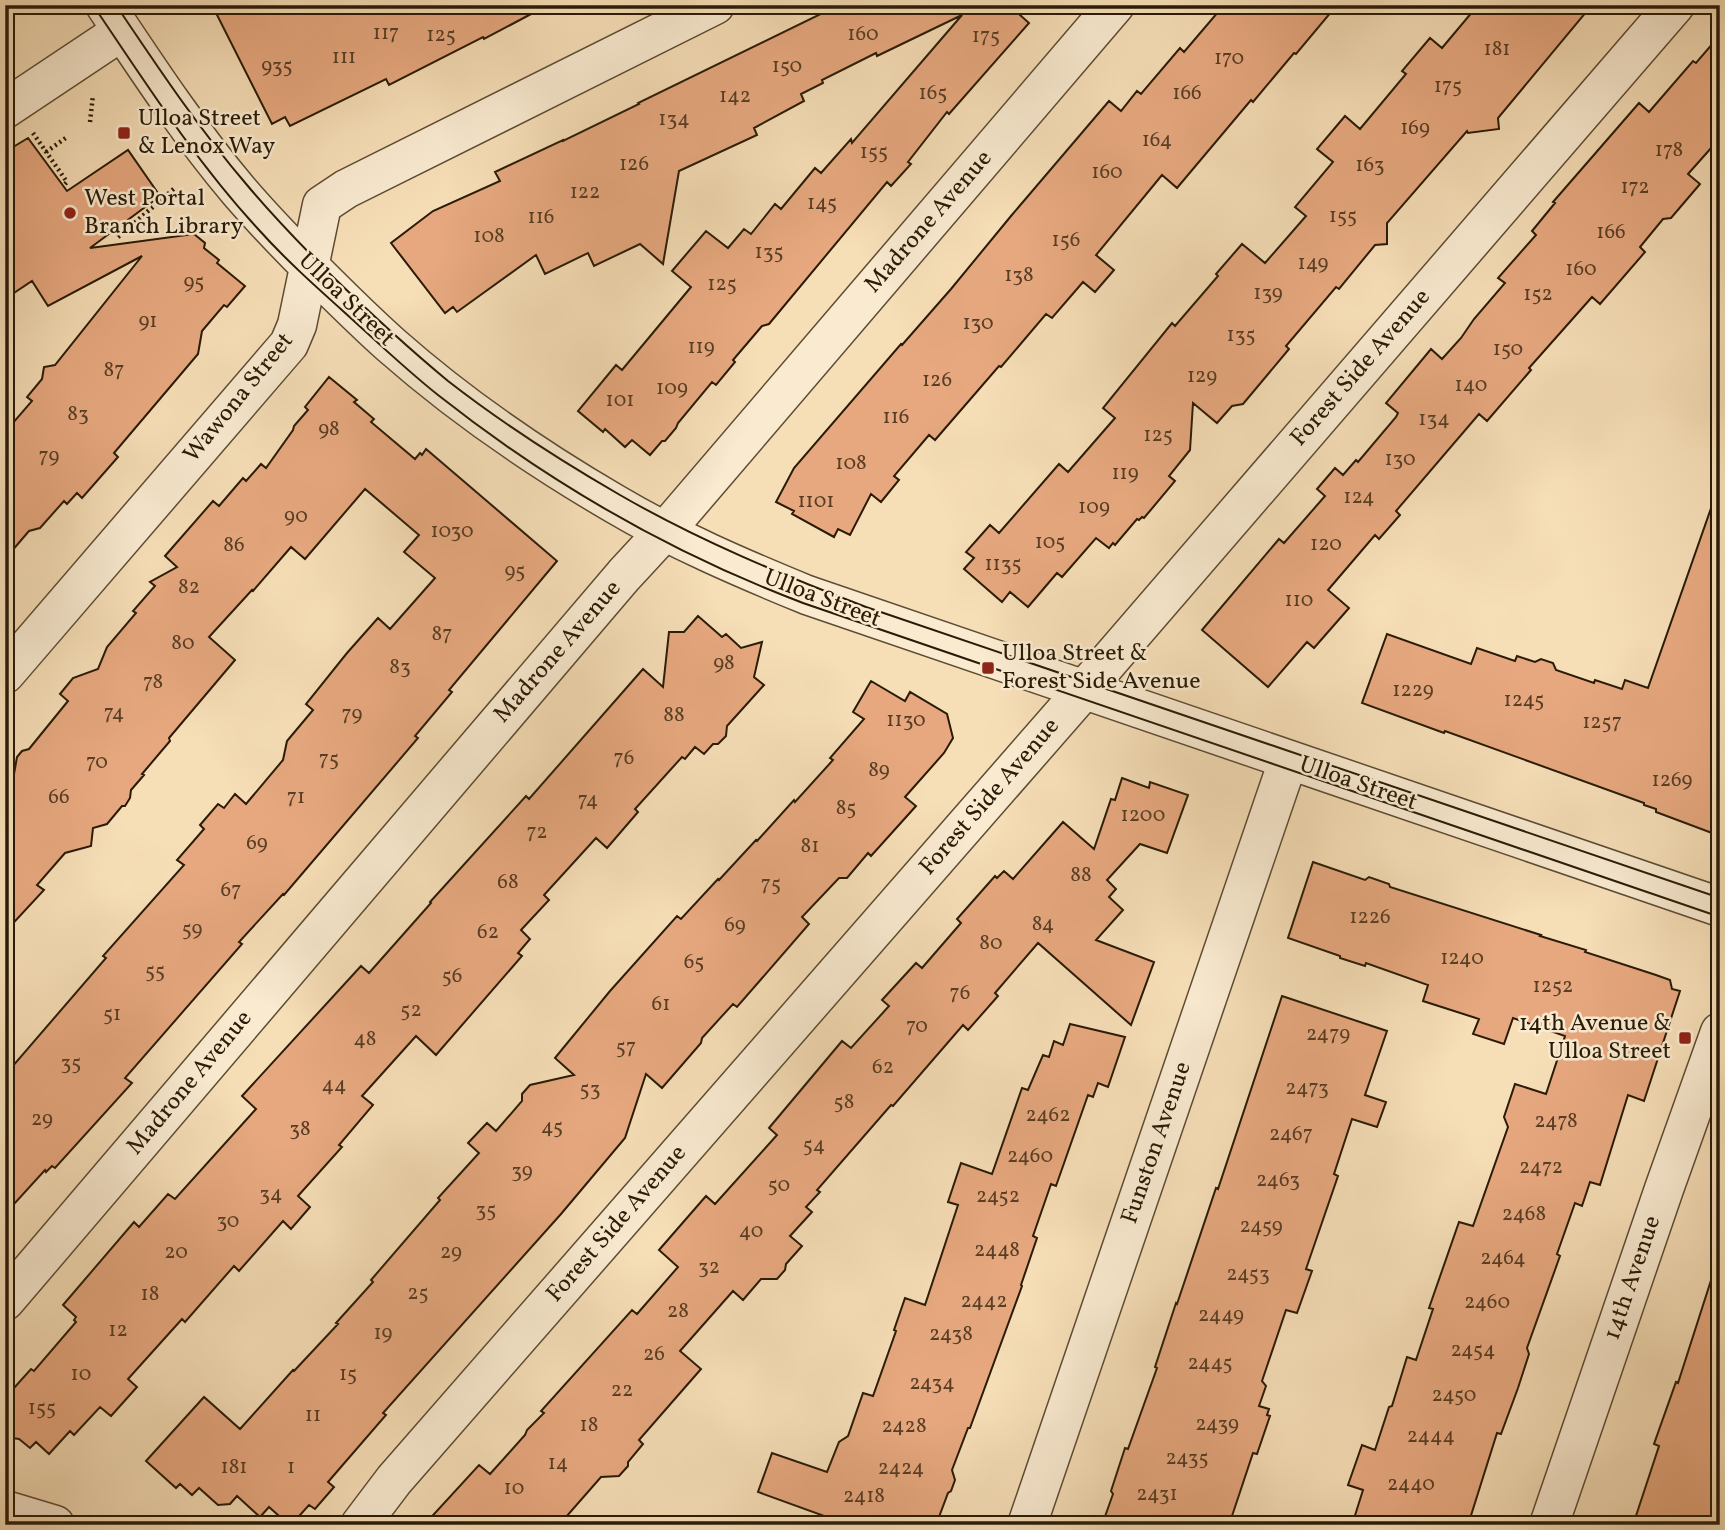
<svg xmlns="http://www.w3.org/2000/svg" width="1725" height="1530" viewBox="0 0 1725 1530" font-family="Vollkorn,serif">
  <style>
    .building { fill: #e7a87f; stroke: #291b07; stroke-width: 2 }
    .lines { fill: none; stroke-linecap: round; stroke-linejoin: round }
    .minor-casing { stroke: #5c4c33; stroke-width: 41 }
    .path { stroke: #291b07; stroke-width: 4.5; stroke-dasharray: 2 3.5; stroke-linecap: butt }
    .minor { stroke: #f9ead0; stroke-width: 38 }
    .tram { stroke: #291b07; stroke-width: 2 }
    .poi-dot { fill: #8f2418; stroke: #f9ead0; stroke-width: 2.5 }
    .labels { text-anchor: middle; dominant-baseline: central; stroke-width: 5; stroke-linejoin: round; paint-order: stroke }
    .number-label { font-size: 21px; fill: #583e25 }
    .poi-label { font-size: 24px; fill: #291b07; stroke: #f9ead0; text-anchor: start }
    .street-label { font-size: 24px; fill: #291b07; stroke: #f9ead0 }
  </style>
  <rect width="100%" height="100%" fill="#f6deb7"/>
  <filter id="stains"><feTurbulence type="fractalNoise" baseFrequency=".00286" numOctaves="4"/><feColorMatrix values="0 0 0 0 .2 0 0 0 0 .09 0 0 0 0 .02 0 0 0 .5 -.17"/></filter>
  <radialGradient id="worn" r=".72"><stop offset=".6" stop-color="#630" stop-opacity="0"/><stop offset="1" stop-color="#630" stop-opacity=".3"/></radialGradient>
  <path class="building" d="M212 5H548L484 39 483 37 389 85 386 79 290 126 285 117 272 124Z
    M839 5H1009L1029 23 949 114 947 112 908 162 911 164 891 186 887 182 769 324 762 326 733 360 735 362 716 385 712 382 678 423 676 428 665 441H662L650 455 632 440 625 447 605 429 603 432 578 411 616 365 622 370 691 287 672 271 706 231 728 248 744 229 751 234 775 204 781 209 815 168 821 173 851 139 852 143 962 15 877 56 876 53 822 80 823 83 801 94 804 101 754 128 757 135 679 171 663 264 640 244 594 266 588 253 545 274 536 255 457 312 453 307 445 313 391 243 433 211 500 181 495 172 563 140V141L639 104 638 103Z
    M1224 5H1337L1296 54 1294 53 1253 102 1251 100 1177 188 1162 175 1096 255 1114 270 1095 292 1083 282 1052 318 1046 314 1001 367 999 366 935 440 929 435 894 476 899 480 881 502 871 494 850 535 838 529 834 537 792 514 794 511 776 502 794 468 901 344 902 345 951 289 1011 216 1109 101 1121 111 1137 91 1141 94 1180 48 1184 52Z
    M1478 5H1592L1498 118 1499 129 1468 133 1467 131 1387 223V244L1375 245 1339 289 1336 287 1286 346 1289 349 1243 404 1232 406 1217 423 1193 403 1190 450 1169 476 1175 481 1144 518 1142 517 1139 520 1137 519 1115 545 1113 543 1109 548 1096 538 1062 577 1057 573 1028 607 1010 592 1002 602 964 569 974 558 966 552 990 525 999 533 1059 464 1068 472 1115 418 1103 408 1172 323 1175 326 1218 276 1216 274 1242 244 1265 263 1306 216 1295 207 1333 162 1317 149 1345 116 1360 129 1406 74 1402 71 1430 38 1442 48Z
    M1720 35V138L1688 174 1700 184 1671 218 1663 219 1640 247 1645 252 1600 304 1592 297 1529 368 1531 370 1487 421 1479 414 1396 511 1400 515 1379 539 1375 535 1328 590 1349 608 1314 648 1307 642 1268 687 1202 630 1279 539 1284 543 1325 496 1317 489 1335 468 1343 475 1356 460 1358 462 1396 417 1398 413 1386 403 1431 349 1442 359 1461 338 1474 319 1505 283 1498 278 1536 235 1532 231 1555 203 1553 202 1639 103 1649 112 1693 61 1696 63Z
    M28 138 67 191 128 150 160 196 90 248 194 234 205 243 204 248 219 260 217 263 245 286 227 307 224 305 202 331 198 354 114 453 118 457 82 498 77 493 67 504 64 501 40 528 29 531 5 559V432L32 401 27 397 42 379 44 367 55 365 142 256 48 306 32 281 5 299V152Z
    M329 377 357 400 354 402 374 419 371 422 415 459 420 453 422 455 426 449 557 561 449 690 452 692 415 736 418 738 284 895 283 894 239 942 242 944 125 1078 132 1083 55 1168 52 1166 46 1172 45 1170 5 1214V1075L106 958 103 956 184 865 177 860 204 829 200 825 218 804 224 808 235 794 246 804 283 760 287 741 313 710 306 704 347 653 378 618 390 629 435 578 404 552 419 535 365 489 305 559 291 547 253 591 252 590 209 637 235 660 169 738 170 741 142 774 144 775 131 790 130 798 125 806H122L107 824 93 828 91 846 65 853 37 885 44 890 5 932V793L10 797 17 757 22 751 29 749 68 701 60 694 73 678 98 669 107 647 136 613 133 611 155 586 150 582 177 567 165 556 213 501 219 506 243 478 246 481 261 464 266 468 293 430 294 426 308 410 305 407Z
    M1716 494 1720 495V836L1656 812V809L1644 805V803L1445 731 1444 733 1362 703 1387 634 1471 664 1477 648 1515 661 1517 656 1535 662 1541 659 1553 663 1556 670 1594 683 1595 680 1622 689 1625 680 1648 688Z
    M698 616 722 637 726 634 741 648 762 642 754 677 764 685 727 726 726 736 718 744H713L704 754 695 747 685 759 682 757 635 809 638 812 607 848 596 838 544 895 549 900 521 930 530 939 518 953 522 956 436 1055 416 1036 362 1096 373 1105 339 1145 342 1147 298 1196 310 1207 291 1229 283 1221 239 1271 234 1266 185 1322 182 1319 128 1379 137 1387 111 1416 100 1407 74 1435 70 1431 49 1454 36 1442 30 1448 19 1439 5 1437V1398L31 1369 34 1371 76 1322 74 1320 76 1317 63 1305 134 1222 139 1227 168 1194 175 1199 256 1109 242 1096 361 966 369 973 431 903 430 902 526 796 529 799 643 669 663 687 669 632H684Z
    M871 681 905 701 910 692 947 714 953 738 944 753 905 797 916 806 871 856 868 853 847 878H839L802 917 809 924 737 1007 733 1004 702 1038 701 1043 662 1088 646 1074 625 1138 561 1214 383 1413 386 1415 328 1482 334 1487 315 1509 309 1505 291 1525H289L269 1507 260 1517 237 1496 230 1504 218 1505 199 1488 192 1495 180 1484 176 1488 146 1461 204 1397 240 1429 293 1370 294 1371 338 1324 336 1323 373 1282 371 1280 440 1200 438 1198 479 1153 468 1143 487 1123 496 1131 522 1101V1094L530 1085 574 1075 555 1058 610 991 677 916 681 919 718 879 719 880 756 840 757 841 794 800 795 802 833 760 830 758 864 719 853 712Z
    M1122 778 1149 788 1150 782 1188 795 1167 853 1140 844 1107 880 1116 889 1109 897 1123 910 1096 940 1154 962 1131 1025 1038 943 995 993 998 996 968 1030 963 1025 893 1106 891 1105 817 1190 820 1192 806 1207 812 1212 790 1236 802 1246 786 1264 785 1270 777 1279H761L743 1300 733 1291 680 1351 701 1369 639 1440 643 1444 628 1462V1466L619 1476 601 1477 559 1525H424L479 1465 490 1474 525 1435 527 1430 544 1413 541 1411 632 1310 637 1314 678 1267 659 1250 706 1196 715 1204 777 1135 769 1128 842 1041 851 1048 889 1006 882 1000 916 963 922 968 961 923 957 919 995 876 997 878 1004 871 1013 879 1063 822 1094 849 1111 799 1115 800Z
    M1313 862 1365 880 1369 877 1389 884 1390 887 1541 935 1540 936 1586 950 1585 952 1656 975 1670 980 1672 989 1680 991 1644 1101 1628 1095 1600 1185 1590 1182 1582 1206 1575 1203 1557 1254 1560 1256 1527 1348 1529 1354 1518 1388 1501 1434 1497 1433 1468 1525H1352L1363 1490 1348 1485 1362 1445 1375 1450 1389 1407 1392 1406 1407 1357 1416 1360 1433 1309 1429 1308 1459 1222 1473 1226 1508 1127 1504 1117 1515 1084 1546 1094 1565 1036 1513 1018 1504 1044 1473 1034 1479 1019 1423 1001 1428 985 1366 963 1365 966 1340 958V956L1288 938Z
    M1282 996 1387 1031 1365 1095 1386 1102 1377 1127 1352 1119 1334 1174 1338 1176 1306 1269 1312 1271 1297 1313 1286 1310 1262 1381 1266 1386 1259 1406 1269 1409 1267 1415 1270 1416 1257 1454 1253 1453 1229 1525H1102L1113 1494 1111 1491 1125 1448 1128 1449 1157 1368 1155 1367 1176 1303 1177 1304 1216 1188 1218 1189Z
    M1070 1024 1125 1037 1108 1087 1098 1083 1093 1097 1088 1095 1056 1186 1051 1184 1033 1236 1037 1238 1021 1285 1022 1286 970 1428H968L952 1470 955 1480 951 1491 948 1493 936 1525H849L758 1492 772 1453 827 1472 839 1442 848 1436 863 1393 873 1396 896 1331 894 1330 905 1298 925 1305 958 1205 948 1202 961 1163 992 1174 1022 1088 1028 1090 1043 1055 1049 1057 1054 1041 1063 1045Z
    M1714 1271 1720 1272V1525H1633L1659 1446 1654 1444 1676 1382 1678 1383Z"/>
  <g class="lines">
    <g class="minor-casing">
      <path id="minor" d="M105 5C147 68 189 132 238 190 262 218 288 245 314 271 339 296 364 321 391 345 459 405 536 458 615 504 676 540 741 568 807 595L1720 907
        M5 109 122 31
        M5 674 289 344 297 325 322 205 346 189 715 5
        M5 1301 624 575 672 523 1115 5
        M5 1510 55 1525
        M360 1525 394 1480 1083 691 1675 5
        M1027 1525 1288 761
        M1549 1525 1664 1189 1720 1032"/>
    </g>
    <path class="path" d="M90 122 93 95
      M33 133 67 182 63 186
      M46 152 67 137
      M118 237 176 187"/>
    <use href="#minor" class="minor"/>
    <path class="tram" d="M93 5C145 82 196 162 259 230 285 259 314 285 343 311 374 339 404 368 438 395 548 482 671 553 803 603L1720 917
      M116 5C157 66 199 129 247 185 273 216 302 246 330 274 368 311 407 347 448 381 502 423 561 461 620 495 698 540 782 575 866 607L1720 898"/>
  </g>
  <g class="poi-dot">
    <rect x="117" y="126" width="14" height="14" rx="3.5"/>
    <circle cx="70" cy="213" r="7"/>
    <rect x="981" y="661" width="14" height="14" rx="3.5"/>
    <rect x="1678" y="1031" width="14" height="14" rx="3.5"/>
  </g>
  <g class="labels">
    <g class="number-label">
      <text x="386" y="33">117</text>
      <text x="863" y="34">160</text>
      <text x="441" y="35">125</text>
      <text x="986" y="36">175</text>
      <text x="1497" y="49">181</text>
      <text x="344" y="57">111</text>
      <text x="1229" y="58">170</text>
      <text x="277" y="66">935</text>
      <text x="787" y="66">150</text>
      <text x="1448" y="86">175</text>
      <text x="933" y="93">165</text>
      <text x="1187" y="93">166</text>
      <text x="735" y="96">142</text>
      <text x="674" y="119">134</text>
      <text x="1415" y="128">169</text>
      <text x="1157" y="140">164</text>
      <text x="1669" y="150">178</text>
      <text x="874" y="152">155</text>
      <text x="634" y="164">126</text>
      <text x="1370" y="165">163</text>
      <text x="1107" y="172">160</text>
      <text x="1635" y="187">172</text>
      <text x="585" y="192">122</text>
      <text x="822" y="203">145</text>
      <text x="1343" y="216">155</text>
      <text x="541" y="217">116</text>
      <text x="1611" y="232">166</text>
      <text x="489" y="236">108</text>
      <text x="1066" y="240">156</text>
      <text x="769" y="252">135</text>
      <text x="1313" y="263">149</text>
      <text x="1581" y="269">160</text>
      <text x="1019" y="275">138</text>
      <text x="194" y="282">95</text>
      <text x="722" y="284">125</text>
      <text x="1268" y="293">139</text>
      <text x="1538" y="294">152</text>
      <text x="148" y="321">91</text>
      <text x="978" y="323">130</text>
      <text x="1241" y="335">135</text>
      <text x="701" y="347">119</text>
      <text x="1508" y="349">150</text>
      <text x="114" y="370">87</text>
      <text x="1202" y="376">129</text>
      <text x="937" y="380">126</text>
      <text x="1471" y="385">140</text>
      <text x="672" y="388">109</text>
      <text x="620" y="400">101</text>
      <text x="78" y="414">83</text>
      <text x="896" y="417">116</text>
      <text x="1434" y="419">134</text>
      <text x="329" y="429">98</text>
      <text x="1158" y="435">125</text>
      <text x="49" y="456">79</text>
      <text x="1400" y="459">130</text>
      <text x="851" y="463">108</text>
      <text x="1125" y="473">119</text>
      <text x="1359" y="497">124</text>
      <text x="816" y="501">1101</text>
      <text x="1094" y="507">109</text>
      <text x="296" y="516">90</text>
      <text x="452" y="531">1030</text>
      <text x="1050" y="542">105</text>
      <text x="1326" y="544">120</text>
      <text x="234" y="545">86</text>
      <text x="1003" y="564">1135</text>
      <text x="515" y="571">95</text>
      <text x="189" y="587">82</text>
      <text x="1299" y="600">110</text>
      <text x="442" y="634">87</text>
      <text x="183" y="643">80</text>
      <text x="724" y="663">98</text>
      <text x="400" y="667">83</text>
      <text x="153" y="682">78</text>
      <text x="1413" y="690">1229</text>
      <text x="1524" y="700">1245</text>
      <text x="114" y="713">74</text>
      <text x="352" y="714">79</text>
      <text x="674" y="715">88</text>
      <text x="906" y="720">1130</text>
      <text x="1602" y="722">1257</text>
      <text x="624" y="758">76</text>
      <text x="329" y="759">75</text>
      <text x="97" y="762">70</text>
      <text x="879" y="770">89</text>
      <text x="1672" y="780">1269</text>
      <text x="59" y="797">66</text>
      <text x="296" y="797">71</text>
      <text x="588" y="800">74</text>
      <text x="846" y="808">85</text>
      <text x="1143" y="815">1200</text>
      <text x="537" y="832">72</text>
      <text x="257" y="843">69</text>
      <text x="810" y="846">81</text>
      <text x="1081" y="875">88</text>
      <text x="508" y="882">68</text>
      <text x="771" y="884">75</text>
      <text x="231" y="890">67</text>
      <text x="1370" y="917">1226</text>
      <text x="1043" y="924">84</text>
      <text x="735" y="925">69</text>
      <text x="192" y="929">59</text>
      <text x="488" y="932">62</text>
      <text x="991" y="943">80</text>
      <text x="1462" y="958">1240</text>
      <text x="694" y="962">65</text>
      <text x="155" y="971">55</text>
      <text x="452" y="976">56</text>
      <text x="1553" y="986">1252</text>
      <text x="960" y="993">76</text>
      <text x="661" y="1004">61</text>
      <text x="411" y="1010">52</text>
      <text x="112" y="1014">51</text>
      <text x="917" y="1026">70</text>
      <text x="1328" y="1034">2479</text>
      <text x="365" y="1039">48</text>
      <text x="626" y="1047">57</text>
      <text x="71" y="1063">35</text>
      <text x="883" y="1067">62</text>
      <text x="334" y="1085">44</text>
      <text x="1307" y="1088">2473</text>
      <text x="590" y="1089">53</text>
      <text x="844" y="1102">58</text>
      <text x="1048" y="1115">2462</text>
      <text x="42" y="1119">29</text>
      <text x="1556" y="1121">2478</text>
      <text x="552" y="1127">45</text>
      <text x="300" y="1129">38</text>
      <text x="1291" y="1134">2467</text>
      <text x="814" y="1145">54</text>
      <text x="1030" y="1156">2460</text>
      <text x="1541" y="1167">2472</text>
      <text x="522" y="1171">39</text>
      <text x="1278" y="1180">2463</text>
      <text x="779" y="1185">50</text>
      <text x="271" y="1194">34</text>
      <text x="998" y="1196">2452</text>
      <text x="486" y="1210">35</text>
      <text x="1524" y="1214">2468</text>
      <text x="228" y="1221">30</text>
      <text x="1261" y="1226">2459</text>
      <text x="751" y="1231">40</text>
      <text x="997" y="1250">2448</text>
      <text x="176" y="1252">20</text>
      <text x="451" y="1252">29</text>
      <text x="1503" y="1258">2464</text>
      <text x="709" y="1267">32</text>
      <text x="1248" y="1274">2453</text>
      <text x="418" y="1293">25</text>
      <text x="150" y="1294">18</text>
      <text x="984" y="1301">2442</text>
      <text x="1487" y="1302">2460</text>
      <text x="678" y="1311">28</text>
      <text x="1221" y="1315">2449</text>
      <text x="118" y="1330">12</text>
      <text x="383" y="1333">19</text>
      <text x="951" y="1334">2438</text>
      <text x="1473" y="1350">2454</text>
      <text x="654" y="1354">26</text>
      <text x="1210" y="1363">2445</text>
      <text x="81" y="1374">10</text>
      <text x="348" y="1374">15</text>
      <text x="932" y="1383">2434</text>
      <text x="622" y="1390">22</text>
      <text x="1454" y="1395">2450</text>
      <text x="42" y="1408">155</text>
      <text x="313" y="1415">11</text>
      <text x="1217" y="1424">2439</text>
      <text x="589" y="1425">18</text>
      <text x="904" y="1426">2428</text>
      <text x="1431" y="1436">2444</text>
      <text x="1187" y="1458">2435</text>
      <text x="558" y="1463">14</text>
      <text x="234" y="1467">181</text>
      <text x="291" y="1467">1</text>
      <text x="901" y="1468">2424</text>
      <text x="1411" y="1484">2440</text>
      <text x="514" y="1488">10</text>
      <text x="1157" y="1494">2431</text>
      <text x="864" y="1496">2418</text>
    </g>
    <g class="poi-label">
      <text x="138" y="119">Ulloa Street<tspan x="138" dy="28">&amp; Lenox Way</tspan></text>
      <text x="84" y="199">West Portal<tspan x="84" dy="28">Branch Library</tspan></text>
      <text x="1002" y="654">Ulloa Street &amp;<tspan x="1002" dy="28">Forest Side Avenue</tspan></text>
      <text x="1671" y="1024" text-anchor="end">14th Avenue &amp;<tspan x="1671" dy="28">Ulloa Street</tspan></text>
    </g>
    <g class="street-label">
      <text transform="translate(929 222) rotate(-49)">Madrone Avenue</text>
      <text transform="translate(346 300) rotate(44)">Ulloa Street</text>
      <text transform="translate(1361 368) rotate(-49)">Forest Side Avenue</text>
      <text transform="translate(239 398) rotate(-51)">Wawona Street</text>
      <text transform="translate(822 599) rotate(21)">Ulloa Street</text>
      <text transform="translate(558 652) rotate(-49)">Madrone Avenue</text>
      <text transform="translate(1358 784) rotate(19)">Ulloa Street</text>
      <text transform="translate(990 797) rotate(-49)">Forest Side Avenue</text>
      <text transform="translate(190 1083) rotate(-50)">Madrone Avenue</text>
      <text transform="translate(1157 1143) rotate(-71)">Funston Avenue</text>
      <text transform="translate(617 1224) rotate(-49)">Forest Side Avenue</text>
      <text transform="translate(1633 1278) rotate(-71)">14th Avenue</text>
    </g>
  </g>
  <rect width="1725" height="1530" fill="none" stroke="#f6deb7" stroke-width="28"/>
  <rect x="7" y="7" width="1711" height="1516" fill="none" stroke="#291b07" stroke-width="3.5"/>
  <rect x="14" y="14" width="1697" height="1502" fill="none" stroke="#291b07" stroke-width="2"/>
  <rect width="100%" height="100%" filter="url(#stains)"/>
  <rect width="100%" height="100%" fill="url(#worn)"/>
</svg>
